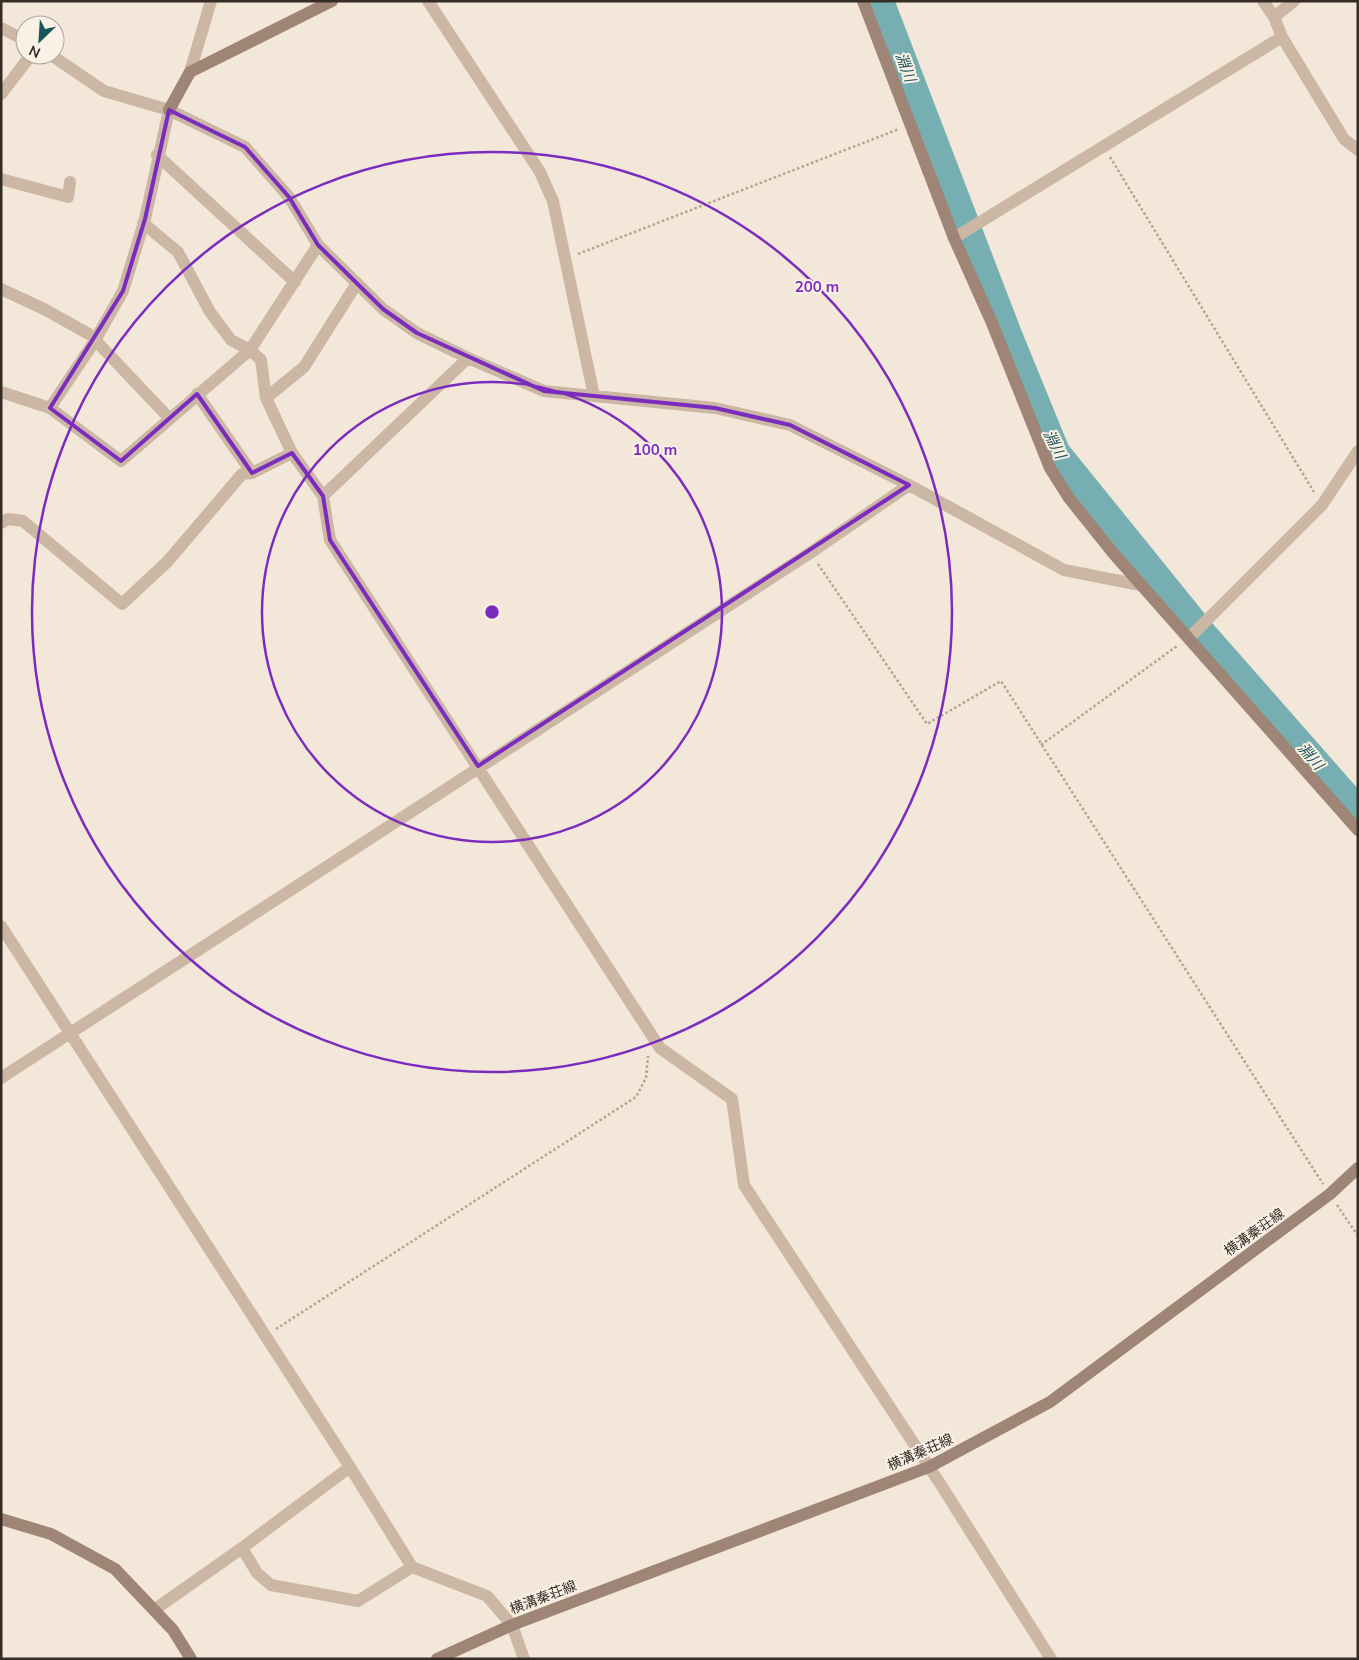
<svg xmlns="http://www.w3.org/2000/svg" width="1359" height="1660" viewBox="0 0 1359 1660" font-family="Mulish,'Noto Sans JP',sans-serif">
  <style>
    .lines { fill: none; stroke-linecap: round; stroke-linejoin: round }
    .river { stroke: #76aeb1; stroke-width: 28 }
    .path { stroke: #b7a18f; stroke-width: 2.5; stroke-dasharray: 2.5 2.5; stroke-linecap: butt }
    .street { stroke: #cbb7a4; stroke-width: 12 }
    .secondary { stroke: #9f8576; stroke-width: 12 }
    .marked { fill: none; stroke: #7b2cbf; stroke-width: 4; stroke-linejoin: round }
    .ring { fill: none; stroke: #7b2cbf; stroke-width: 2.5 }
    .labels { text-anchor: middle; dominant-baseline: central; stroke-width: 4; stroke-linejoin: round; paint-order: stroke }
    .street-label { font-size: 14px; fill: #362c26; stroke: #faf1e6 }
    .water-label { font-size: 15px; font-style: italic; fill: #1a555a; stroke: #faf1e6 }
    .centre { fill: #7b2cbf; stroke: #faf1e6; stroke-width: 2.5 }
    .ring-label { font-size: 15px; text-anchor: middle; font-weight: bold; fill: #7b2cbf; stroke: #faf1e6; stroke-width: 4; stroke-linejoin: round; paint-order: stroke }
  </style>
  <rect width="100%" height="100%" fill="#f3e7d9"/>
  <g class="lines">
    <path class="river" d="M880 1 1007 332 1056 452 1204 635 1358 810"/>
    <path class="path" d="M1110 157 1314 492
      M578 254 899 129
      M818 564 927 724 1001 681 1323 1184
      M1041 745 1177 646
      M1337 1205 1358 1236
      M276 1329 636 1097 646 1078 648 1056"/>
    <path class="street" d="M428 1 540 172 553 201 594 396
      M1263 1 1274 17 1282 37 1344 139 1358 150
      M1274 17 1294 1
      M1 28 25 40
      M51 55 104 91 169 110 245 147 289 197 318 245 383 309 417 333 468 358 544 391 715 408 790 425 909 485 1064 570 1140 585
      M190 72 211 1
      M1 94 31 55
      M157 155 295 282
      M1 179 68 197 70 182
      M954 238 1282 37
      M1 289 44 309 96 338 98 343 169 418
      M1 392 50 408 121 461 250 350 231 340 210 312 178 252 143 223
      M197 394 252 473
      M266 398 304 367 357 283
      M50 408 94 342 123 291 145 219 169 110
      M292 453 266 398 261 360 250 350 318 245
      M323 496 468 358
      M1 523 8 519 23 521 122 604 168 561 242 474 252 473 292 453 323 496 330 540 660 1048 732 1099 744 1185 941 1485 1051 1659
      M1189 638 1322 505 1358 451
      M1 926 350 1467 412 1567 487 1596 512 1625 524 1659
      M1 1078 810 553 909 485
      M242 1548 257 1573 271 1585 358 1601 412 1567
      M154 1610 242 1548 350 1467"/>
    <path class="secondary" d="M863 1 954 238 992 323 1050 468 1069 498 1113 553 1358 830
      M169 110 190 72 332 1
      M1 1519 51 1534 115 1569 173 1630 191 1659
      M437 1659 512 1625 929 1467 1050 1402 1330 1194 1358 1168"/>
  </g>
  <path class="marked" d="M169 110 245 147 289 197 318 245 383 309 417 333 544 391 715 408 790 425 909 485 478 766 330 540 323 496 292 453 252 473 197 394 121 461 50 408 123 291 145 219Z"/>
  <g class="ring">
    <circle cx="492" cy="612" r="230"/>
    <circle cx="492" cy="612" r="460"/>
  </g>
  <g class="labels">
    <g class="street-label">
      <text transform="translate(1254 1232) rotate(-36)">横溝秦荘線</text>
      <text transform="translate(920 1452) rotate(-24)">横溝秦荘線</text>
      <text transform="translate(543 1597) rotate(-21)">横溝秦荘線</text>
    </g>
    <g class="water-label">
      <text transform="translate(906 67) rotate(69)">淵川</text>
      <text transform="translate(1055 444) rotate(63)">淵川</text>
      <text transform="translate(1311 756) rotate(49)">淵川</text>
    </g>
  </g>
  <circle cx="492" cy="612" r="8" class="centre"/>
  <g class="ring-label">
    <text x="817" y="292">200 m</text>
    <text x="655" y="455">100 m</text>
  </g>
  <rect width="1359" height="1660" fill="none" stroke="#362c26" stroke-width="5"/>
  <g transform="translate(40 40) rotate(205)"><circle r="24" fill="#faf1e6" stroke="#aca299"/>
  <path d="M0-4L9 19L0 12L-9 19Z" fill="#1a555a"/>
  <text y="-8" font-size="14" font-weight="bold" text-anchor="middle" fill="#362c26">N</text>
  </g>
</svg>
